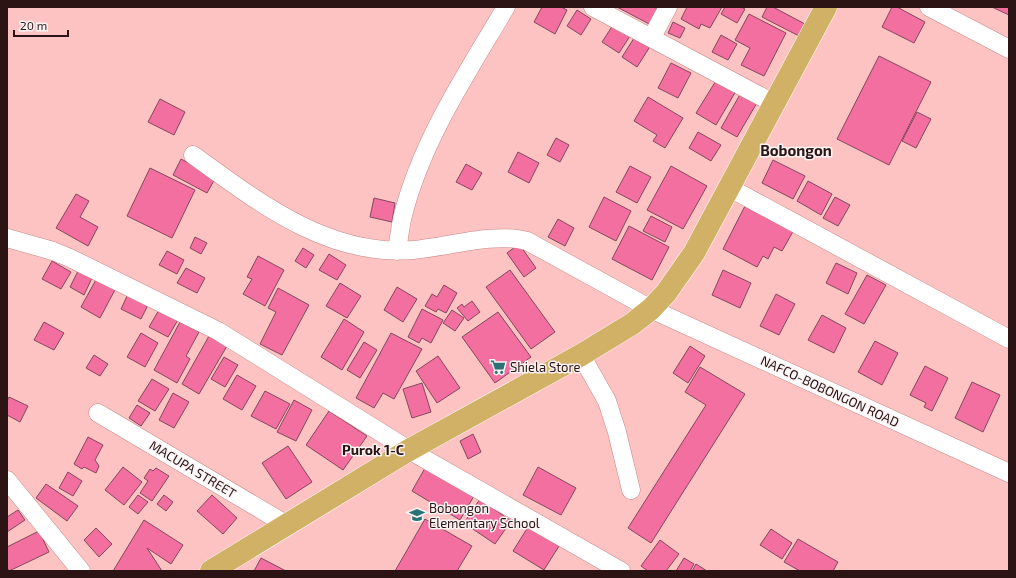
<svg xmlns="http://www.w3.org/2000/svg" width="1016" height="578" viewBox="0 0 1016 578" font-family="'Exo 2',sans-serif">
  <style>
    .building { fill: #f36f9f; stroke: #83485c }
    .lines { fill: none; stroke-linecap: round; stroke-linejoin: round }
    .minor-casing { stroke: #cb8787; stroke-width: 19 }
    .major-casing { stroke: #fff; stroke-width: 23 }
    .minor { stroke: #fff; stroke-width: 18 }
    .major { stroke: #d0b166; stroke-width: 22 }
    .labels { text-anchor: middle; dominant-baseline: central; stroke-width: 3; stroke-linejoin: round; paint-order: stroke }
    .poi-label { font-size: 13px; fill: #2c1314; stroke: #faf3f3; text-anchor: start }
    .street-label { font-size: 13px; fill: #2c1314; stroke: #faf3f3 }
    .neighbourhood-label { font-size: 14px; font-weight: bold; fill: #2c1314; stroke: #faf3f3 }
    .quarter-label { font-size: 15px; font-weight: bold; fill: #2c1314; stroke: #faf3f3 }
  </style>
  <rect width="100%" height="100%" fill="#fdc3c3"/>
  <path class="building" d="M542 7H561L567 10 555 34 534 22Z
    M617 7H654L661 11 653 26Z
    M687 7H722L710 28 701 24 699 29 681 19Z
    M725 7H741L745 9 737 23 721 14Z
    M767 7H773L805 24 799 36 762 17Z
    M892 7H897L925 22 914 43 882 27Z
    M992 7H1009V15Z
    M577 10 591 19 581 35 567 26Z
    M749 14 786 33 764 76 741 65 750 48 735 40Z
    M673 22 685 28 680 38 668 33Z
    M613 25 630 36 619 53 602 42Z
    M636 35 651 45 637 67 622 57Z
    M721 35 737 44 728 60 712 52Z
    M879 56 931 82 889 165 837 139Z
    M671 63 691 73 678 98 658 88Z
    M717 79 736 91 716 125 696 113Z
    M742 91 758 101 737 137 721 128Z
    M648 97 683 118 665 148 653 141 657 135 634 121Z
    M160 99 185 112 174 135 148 122Z
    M917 112 931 119 916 148 902 141Z
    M698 132 721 145 711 161 689 148Z
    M556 138 569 145 560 162 547 155Z
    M518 152 539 163 529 183 508 172Z
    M181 159 216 177 207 193 173 175Z
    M773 160 805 176 793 199 762 183Z
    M466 164 482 173 472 190 456 182Z
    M630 166 651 177 637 203 616 192Z
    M671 166 707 186 683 229 647 210Z
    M150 168 195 190 172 238 127 216Z
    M808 181 832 194 821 215 797 201Z
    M76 194 89 201 80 217 98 227 88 246 56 228Z
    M604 197 631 211 616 241 589 227Z
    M835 197 850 205 838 226 823 218Z
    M374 198 395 203 392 222 370 217Z
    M747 202 795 228 782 251 774 247 768 259 763 256 757 267 723 249Z
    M651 216 672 227 665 242 643 231Z
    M558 219 574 228 565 246 548 237Z
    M629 226 669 247 652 280 612 259Z
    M195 237 207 243 201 254 190 248Z
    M519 244 536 268 524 277 507 253Z
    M303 248 314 255 306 268 295 261Z
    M167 251 184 260 177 274 159 265Z
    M329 254 346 265 337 280 319 270Z
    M258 256 284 270 265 306 243 294 252 279 247 277Z
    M52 261 71 272 61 289 42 279Z
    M836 263 857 273 848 294 826 283Z
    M186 268 205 278 197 293 177 283Z
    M510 270 555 332 531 349 486 287Z
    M723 270 751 283 740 308 712 295Z
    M78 271 92 278 84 295 70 287Z
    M867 275 886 285 864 324 845 314Z
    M98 276 117 286 100 318 81 307Z
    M340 283 361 296 347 318 326 306Z
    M444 285 457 293 446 313 438 309 436 312 425 306 432 294 437 297Z
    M397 287 417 299 403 322 384 310Z
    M278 288 309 305 282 355 260 344 276 312 268 308Z
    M128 294 148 305 141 319 121 309Z
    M776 294 795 304 779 335 760 326Z
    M472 301 480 312 468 321 457 308 462 304 464 307Z
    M160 308 179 318 168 337 149 327Z
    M422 309 443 320 431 343 422 338 419 343 408 337Z
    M452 310 464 318 455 331 443 323Z
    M498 312 531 357 495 383 462 337Z
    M822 315 846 328 834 353 808 340Z
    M344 319 364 332 342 370 321 357Z
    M44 322 64 333 54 350 34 340Z
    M180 322 199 332 186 356 190 359 177 383 154 370Z
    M141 333 158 343 145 367 127 357Z
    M391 333 422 349 394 399 383 393 374 408 356 398Z
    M209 336 227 346 199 394 182 384Z
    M875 341 898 353 882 385 858 372Z
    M364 342 377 350 360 378 347 370Z
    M690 346 705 356 688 383 673 373Z
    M94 355 108 364 100 376 86 368Z
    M438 356 460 388 437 403 416 371Z
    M224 357 238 365 225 387 211 379Z
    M925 366 948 378 932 411 924 407 926 403 910 395Z
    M700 367 745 394 651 543 628 528 706 405 685 392Z
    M237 375 256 386 242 410 223 399Z
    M152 379 169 389 155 411 138 401Z
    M972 382 1000 395 983 432 955 418Z
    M422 383 431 412 412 418 403 389Z
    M265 391 290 404 276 429 251 416Z
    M173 393 189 402 174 428 159 420Z
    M9 397 28 406 20 422 7 415V401Z
    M294 400 312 410 296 441 277 432Z
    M137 405 150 413 141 426 129 418Z
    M329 411 367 436 343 470 306 445Z
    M473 434 481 452 468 459 460 441Z
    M88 437 103 445 95 460 99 466 96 473 84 467 82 469 74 464Z
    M288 446 312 482 286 499 262 463Z
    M123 467 142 482 124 505 105 490Z
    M538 467 576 488 561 515 523 495Z
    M156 468 169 476 152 501 140 493 148 481 144 478 150 469 153 471Z
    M425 468 474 496 460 520 412 491Z
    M68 472 82 481 73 496 59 488Z
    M46 484 78 506 67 521 36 498Z
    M138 495 148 502 138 514 129 507Z
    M164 495 173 502 166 511 157 504Z
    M212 495 237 518 223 534 197 511Z
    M480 499 511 521 495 544 464 523Z
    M18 510 25 520 7 532V517Z
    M425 519 472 546 457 571H395Z
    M144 520 183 545 171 564 147 548 162 571H113Z
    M528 527 559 546 544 570 513 551Z
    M96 528 112 544 99 557 84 540Z
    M771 529 792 543 782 559 760 545Z
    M39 531 49 552 9 571 7 567V547Z
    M798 539 838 562 833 571H800L784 562Z
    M660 540 679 554 666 571H648L641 566Z
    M261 558 286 571H254Z
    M684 558 694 564 690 571H676Z
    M696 564 707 571H692Z"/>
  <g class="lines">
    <g class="minor-casing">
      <path id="minor" d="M593 7 775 104
        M929 7 1009 49
        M652 37 668 7
        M193 155C258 202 328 257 413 250 447 247 495 232 527 241L651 309 1009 473
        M730 188 1009 339
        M7 238 53 251 70 258 218 331 409 450 621 571
        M397 251C399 239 400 227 403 215 422 140 467 73 506 7
        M581 355 607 401 617 432 631 490
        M98 413 287 525
        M7 480 81 571"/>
    </g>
    <g class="major-casing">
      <path id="major" d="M211 571 409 450 581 355 632 324 651 309 666 293 694 253 826 7"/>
    </g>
    <use href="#minor" class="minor"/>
    <use href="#major" class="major"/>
  </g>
  <defs>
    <g id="supermarket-bare" transform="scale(1.2)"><path d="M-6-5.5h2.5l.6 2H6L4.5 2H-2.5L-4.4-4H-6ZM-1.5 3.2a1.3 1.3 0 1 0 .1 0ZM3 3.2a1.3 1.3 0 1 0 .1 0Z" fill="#297376" stroke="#faf3f3" stroke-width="2.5" paint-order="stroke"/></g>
    <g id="school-bare" transform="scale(1.2)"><path d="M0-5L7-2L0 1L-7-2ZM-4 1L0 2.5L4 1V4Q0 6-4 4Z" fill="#297376" stroke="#faf3f3" stroke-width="2.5" paint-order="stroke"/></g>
  </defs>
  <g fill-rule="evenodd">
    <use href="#supermarket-bare" x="498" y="367"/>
    <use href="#school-bare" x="417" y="515"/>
  </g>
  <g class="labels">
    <g class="poi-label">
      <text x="510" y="367">Shiela Store</text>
      <text x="429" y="508">Bobongon<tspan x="429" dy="15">Elementary School</tspan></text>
    </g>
    <g class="street-label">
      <text transform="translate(830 391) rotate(25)">NAFCO-BOBONGON ROAD</text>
      <text transform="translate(193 469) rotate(31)">MACUPA STREET</text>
    </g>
    <g class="neighbourhood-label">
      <text x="373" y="449">Purok 1-C</text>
    </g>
    <g class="quarter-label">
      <text x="796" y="150">Bobongon</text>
    </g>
  </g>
  <rect width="1016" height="578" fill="none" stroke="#2c1314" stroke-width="16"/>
  <path d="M14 30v6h54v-6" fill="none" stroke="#2c1314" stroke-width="2"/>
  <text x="20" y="30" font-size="12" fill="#2c1314" stroke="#faf3f3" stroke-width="3" paint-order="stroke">20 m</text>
</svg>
